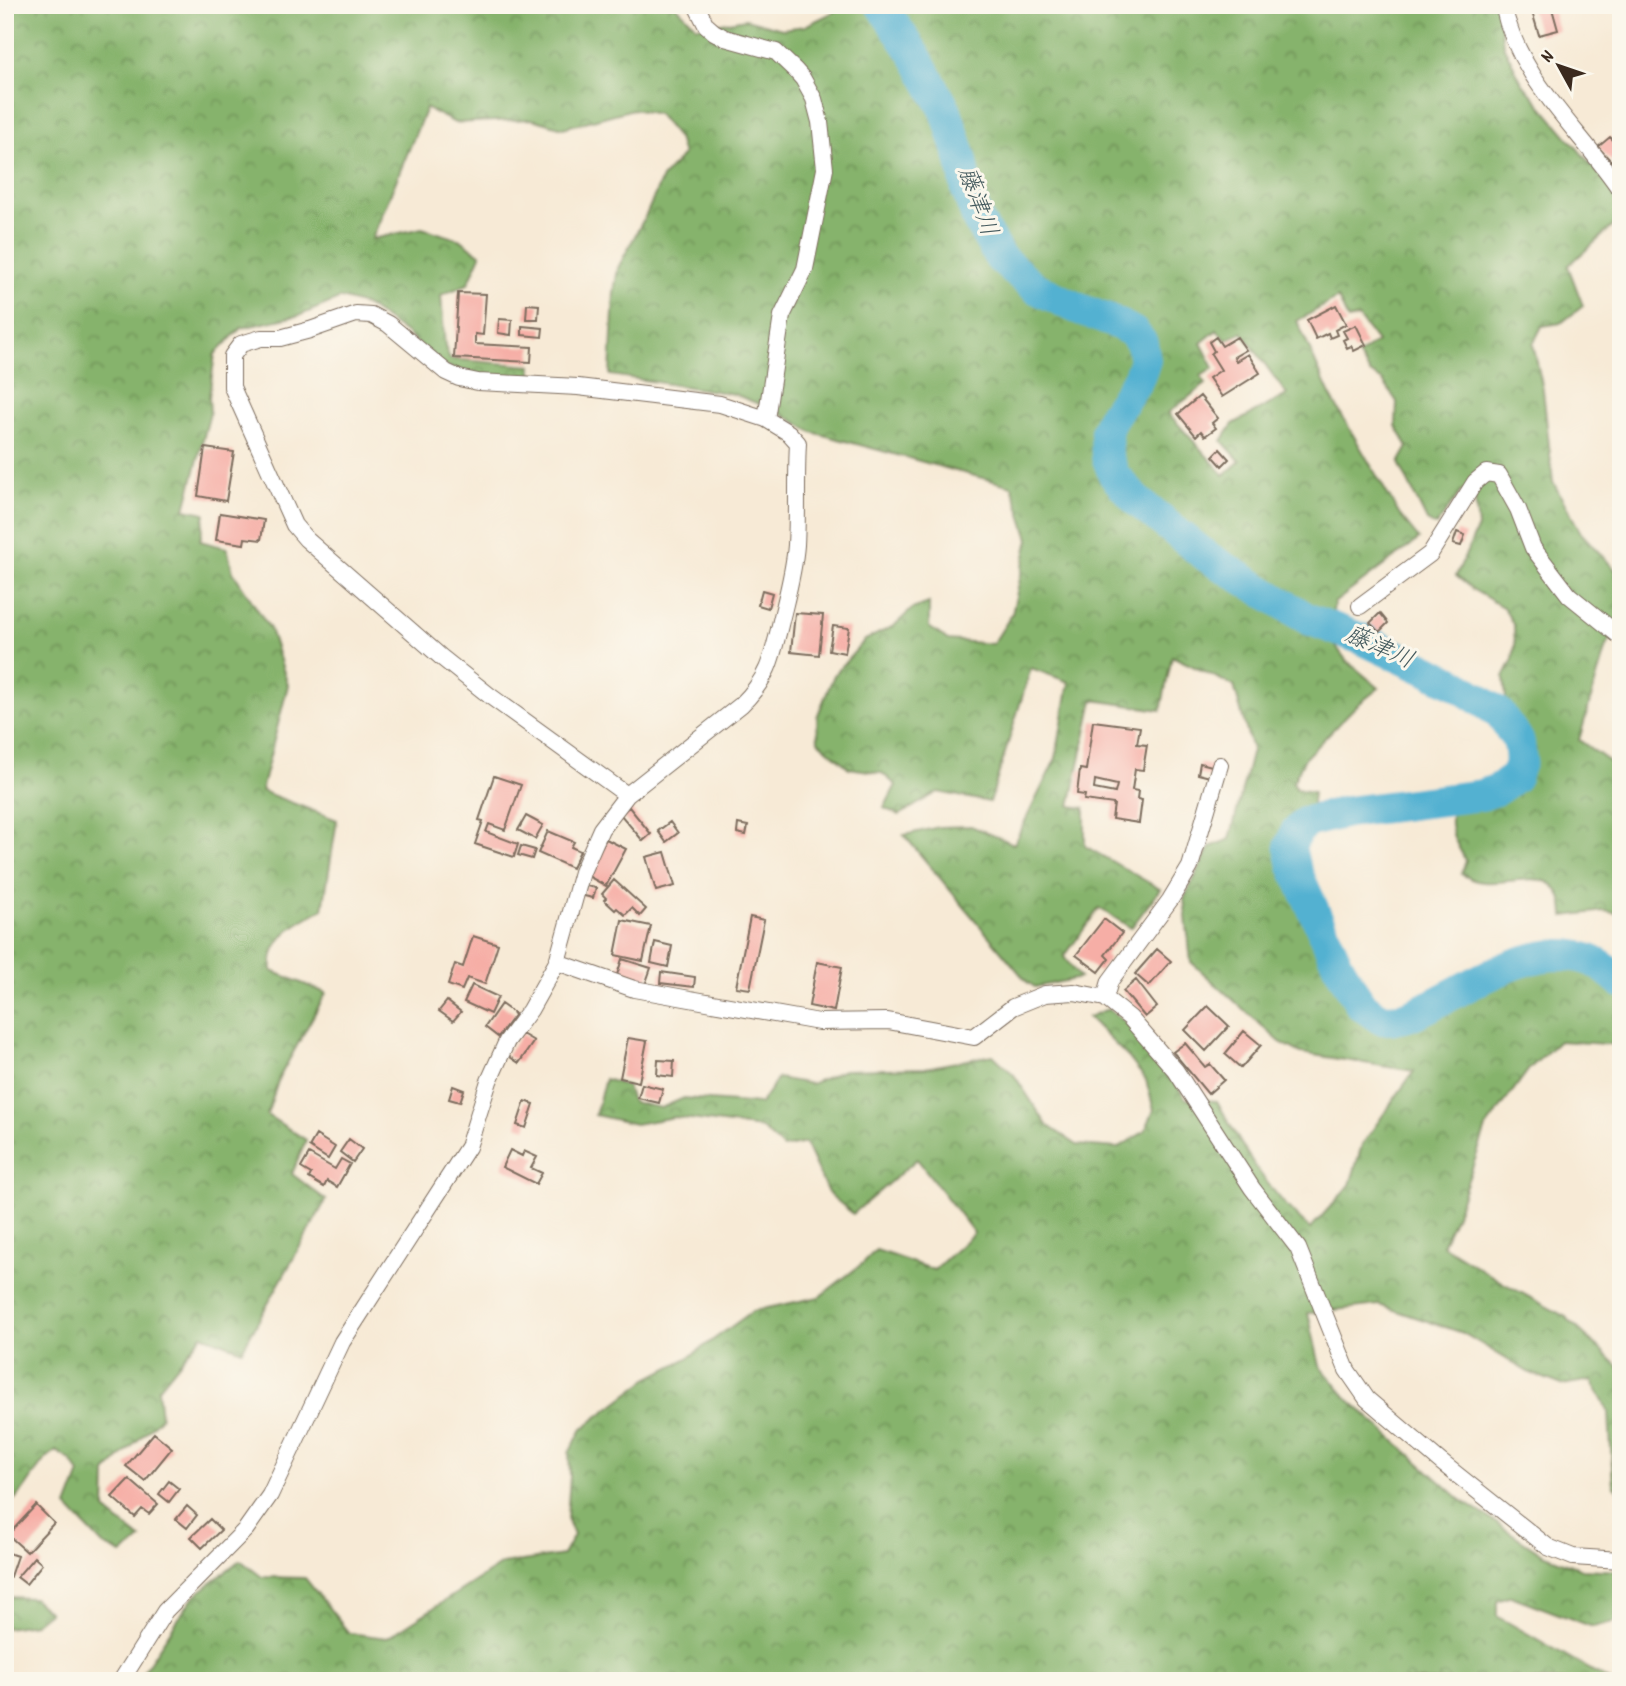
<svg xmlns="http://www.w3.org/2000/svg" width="1626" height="1686" viewBox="0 0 1626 1686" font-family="Dekko,'Klee One',sans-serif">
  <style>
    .forest { fill: url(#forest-crowns); stroke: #606e45; stroke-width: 2; fill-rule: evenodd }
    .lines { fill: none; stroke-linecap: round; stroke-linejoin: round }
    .river { stroke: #52b1d1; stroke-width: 32 }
    .building { fill: #f6aea6; fill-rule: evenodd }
    .street-casing { stroke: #7d6d5e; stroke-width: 18 }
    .street { stroke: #fff; stroke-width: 16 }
    .labels { text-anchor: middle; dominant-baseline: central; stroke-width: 6; stroke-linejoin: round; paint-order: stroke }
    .water-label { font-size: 24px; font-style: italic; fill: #43595d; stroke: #fbf7ec }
  </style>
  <defs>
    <pattern id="forest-crowns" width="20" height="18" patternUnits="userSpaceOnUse" patternTransform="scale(1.75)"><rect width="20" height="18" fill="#86b36c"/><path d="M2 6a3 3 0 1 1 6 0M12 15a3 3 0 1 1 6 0" fill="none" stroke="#6f9258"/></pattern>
  </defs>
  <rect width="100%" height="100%" fill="#fbf7ec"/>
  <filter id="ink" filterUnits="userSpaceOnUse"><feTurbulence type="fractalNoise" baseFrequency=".0143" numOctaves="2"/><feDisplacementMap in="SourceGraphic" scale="14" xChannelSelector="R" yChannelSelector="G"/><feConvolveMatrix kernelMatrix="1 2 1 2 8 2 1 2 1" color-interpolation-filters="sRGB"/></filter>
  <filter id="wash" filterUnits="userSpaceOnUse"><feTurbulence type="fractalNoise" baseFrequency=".00686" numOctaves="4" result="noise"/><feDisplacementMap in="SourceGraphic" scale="28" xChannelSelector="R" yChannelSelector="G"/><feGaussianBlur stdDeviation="1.57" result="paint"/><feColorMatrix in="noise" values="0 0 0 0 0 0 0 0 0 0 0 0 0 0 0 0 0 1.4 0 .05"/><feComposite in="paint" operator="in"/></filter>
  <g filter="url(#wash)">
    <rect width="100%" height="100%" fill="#f7ead6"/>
    <path class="forest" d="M5 5H675L697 27 746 19 782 29 805 26 848 5H1498L1503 45 1522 83 1621 200V219L1568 266 1583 306 1561 323 1542 326 1533 344 1543 390 1553 482 1581 533 1621 576V622L1606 646 1579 740 1621 770V914L1604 911 1564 916C1563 857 1511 889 1477 881 1471 879 1466 876 1461 874L1466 861C1449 831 1447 825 1456 790L1487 781 1506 766 1511 752 1504 677 1513 659 1515 646 1514 626 1504 608 1472 589 1456 576 1478 527 1475 499 1462 490 1436 526 1427 521 1399 463 1408 447 1396 426 1397 402 1383 381 1370 373 1358 355 1377 342 1358 317 1348 320 1338 298 1297 321 1330 395 1399 514 1419 539 1334 603 1330 638 1346 660 1379 688 1355 707 1305 758 1293 782 1296 789 1313 792 1311 812 1293 824 1285 848 1293 881 1350 1000 1377 1022 1397 1025C1444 1003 1535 950 1585 964 1597 967 1612 979 1621 988V1045L1559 1041 1529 1069 1486 1128 1455 1217 1442 1245 1505 1284 1566 1317 1621 1369V1493L1613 1485 1609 1412 1591 1380 1562 1385 1528 1372 1463 1333 1379 1305 1308 1313 1320 1366 1348 1399 1460 1499 1543 1554 1582 1569 1621 1571V1620L1593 1627 1511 1596 1497 1601V1616L1610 1681H137L193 1597 240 1560 262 1577 305 1578 349 1633 387 1638 502 1564 563 1555 574 1535 567 1518 570 1476 569 1453 582 1429 647 1379 688 1358 753 1311 819 1297 863 1263 876 1250 934 1270 974 1233 917 1159 853 1214 828 1193 805 1143 783 1148 761 1128 675 1117 635 1124 595 1115 605 1079 627 1086 632 1102 661 1108 684 1098 760 1104 778 1078 811 1084 844 1070 925 1068 993 1055 1014 1075 1047 1125 1077 1145 1118 1148 1145 1131 1154 1110 1146 1080 1128 1057 1088 1017 1108 1009 1139 1033 1186 1099 1217 1101C1245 1153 1266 1189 1310 1229L1350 1185 1362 1145 1414 1071 1301 1053 1280 1042 1191 962 1184 899 1210 847 1230 839 1252 750 1234 686 1172 656 1161 710 1093 700 1070 806 1085 808V846L1160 889 1131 928 1099 908 1064 957 1080 978 1035 987 1027 982 904 835 939 827 971 826 1014 844 1056 758 1069 682 1031 668 990 802 938 792 899 815 884 808 896 785 882 773 849 768 818 741 817 717 834 675 865 640 894 626 912 609 929 603V627L948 640 993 644 1012 614 1029 539 1012 486 812 432 781 413 734 394 610 375 614 292 618 268 647 213 662 178 683 155 678 138 658 114 633 109 563 128 532 119 455 123 426 108 372 239 422 228 461 240 481 255 468 284 441 295 445 347 450 359 531 366 533 377H489L466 373 445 366 407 334 367 306 341 298 301 315 241 328 215 354 209 397 210 413 185 509 205 513 200 541 227 548 233 572 270 629 288 685 261 791 337 820 323 909C297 923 268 937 272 971L326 993 279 1078 267 1115 306 1140 292 1174 326 1200 242 1350 202 1335 158 1389 161 1417 106 1472 105 1510 141 1539 122 1554 103 1545 67 1507 80 1473 70 1460 56 1451C33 1465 31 1491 5 1506ZM1217 330 1226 340 1242 332 1287 395 1233 424 1222 441 1240 461 1224 475 1168 413 1206 384 1201 376 1214 368 1201 343Z
      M5 1597 33 1598 49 1612 34 1624 5 1628Z"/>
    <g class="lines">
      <path class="river" d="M881 5 915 55 946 111 962 161 967 190 978 220 1000 258 1036 288 1077 308 1118 324 1133 332 1142 343 1145 360 1138 379 1111 419 1106 432 1107 456 1114 475 1136 500 1206 556 1308 619 1362 639 1456 684 1499 713 1519 742 1521 760 1515 777 1498 789 1482 795 1347 812 1306 822 1296 832 1290 847 1294 866 1338 965 1361 1005 1381 1019C1390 1019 1400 1019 1408 1016 1461 995 1529 938 1590 960 1601 964 1612 974 1621 982"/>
    </g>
    <g id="blocks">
      <path class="building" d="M1530 5H1551L1558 30 1539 35Z
        M1610 137 1621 148V153L1611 161 1598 147Z
        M458 293 486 294 483 335 475 334V344L532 347 531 362 454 358Z
        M527 304 539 305 538 319H526Z
        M1336 305 1346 324 1335 330 1337 335 1330 338 1328 333 1316 339 1307 320Z
        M499 319 512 320 511 335 498 333Z
        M1356 325 1366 345 1354 351 1351 346 1347 348 1343 340 1347 338 1343 331Z
        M522 326 543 328 542 337 522 335Z
        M1216 337 1222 346 1237 337 1246 350 1234 357 1236 361 1248 354 1260 373 1222 397 1209 378 1221 370 1211 354 1214 351 1209 342Z
        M1200 396 1218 418 1212 423 1216 428 1205 436 1201 431 1196 436 1178 414Z
        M205 448 234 452 226 501 198 496Z
        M1220 449 1229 459 1222 466 1213 456Z
        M220 513 264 520 261 540 245 538 244 544 216 540Z
        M1457 532 1465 535 1461 546 1453 544Z
        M762 590 772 593 768 608 758 605Z
        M795 613 823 615 819 655 791 652Z
        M1380 613 1388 623 1379 632 1370 623Z
        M833 626 849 628 845 653 829 650Z
        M1093 721 1140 727 1137 744 1147 745 1143 770 1135 769 1132 790 1138 791 1137 799 1142 800 1139 823 1112 819 1114 804 1084 800 1085 795 1077 794 1080 769 1086 770ZM1095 780 1117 785 1115 793 1094 789Z
        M1200 763 1212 766 1210 777 1198 774Z
        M494 776 521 785 505 830 489 824 486 832 518 844 514 857 475 844 483 821 479 820Z
        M629 807 651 834 643 841 620 814Z
        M526 816 543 825 535 839 518 830Z
        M670 822 678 833 666 842 658 831Z
        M738 824 748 826 746 835 737 833Z
        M548 831 574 842 571 847 580 851 572 868 538 853Z
        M606 839 626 849 606 886 586 875Z
        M521 846 535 850 532 859 518 855Z
        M665 852 675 886 656 891 646 857Z
        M614 880 646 909 640 916 632 908 625 915 617 908 615 910 604 900 606 898 602 894Z
        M586 886 596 888 593 898 584 896Z
        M750 917 764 920 750 989 736 987Z
        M1104 919 1122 933 1105 955 1109 959 1099 972 1076 955Z
        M622 920 651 926 643 961 615 955Z
        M473 936 498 944 485 984 467 978 462 990 448 985 455 964 463 967Z
        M655 942 672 946 668 967 651 963Z
        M1157 949 1171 961 1149 986 1135 974Z
        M622 959 651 968 645 985 617 975Z
        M817 962 842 967 834 1011 809 1006Z
        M661 972 695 977 694 987 660 983Z
        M1136 980 1157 1007 1145 1017 1123 991Z
        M472 985 498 997 490 1014 464 1002Z
        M447 1001 461 1012 453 1021 439 1011Z
        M501 1004 515 1014 498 1037 485 1027Z
        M1208 1006 1229 1026 1206 1051 1185 1030Z
        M1244 1031 1261 1045 1241 1068 1225 1054Z
        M522 1034 534 1041 519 1063 507 1055Z
        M628 1038 647 1041 639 1082 620 1078Z
        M1185 1043 1205 1067 1210 1064 1224 1080 1208 1094 1173 1052Z
        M658 1060 674 1061 673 1077 657 1075Z
        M642 1084 663 1089 659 1103 638 1098Z
        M453 1086 464 1090 460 1102 449 1099Z
        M525 1101 534 1104 526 1128 517 1125Z
        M316 1135 335 1147 328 1159 309 1147Z
        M349 1139 362 1149 353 1162 340 1152Z
        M510 1150 522 1156 524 1151 537 1157 531 1168 542 1173 536 1184 502 1167Z
        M309 1154 335 1169 341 1159 350 1164 337 1187 327 1181 324 1187 309 1178 311 1174 301 1168Z
        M154 1433 172 1448 145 1481 126 1466Z
        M129 1479 158 1504 149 1514 142 1509 135 1517 112 1497Z
        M169 1481 179 1489 169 1502 159 1494Z
        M36 1505 54 1523 27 1552 8 1535Z
        M187 1506 197 1515 187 1528 176 1519Z
        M210 1519 221 1530 202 1548 191 1537Z
        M5 1552 17 1556 6 1588H5Z
        M34 1557 42 1564 26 1584 17 1577Z"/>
    </g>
  </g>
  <g filter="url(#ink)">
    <use href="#blocks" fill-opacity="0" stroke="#7d6d5e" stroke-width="2"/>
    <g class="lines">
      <g class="street-casing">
        <path id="street" d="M696 5 706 25 714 32 725 38 776 52 795 70 803 79 814 99 820 122 825 169 805 269 782 316 766 419
          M1503 5C1519 81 1580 129 1621 191
          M1360 606 1430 554 1475 482 1486 473 1499 475 1518 509 1533 548 1569 595 1621 637
          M557 962 634 989 819 1022 888 1021 974 1037 1013 1007 1045 994 1074 992 1105 998 1130 1018 1176 1071 1252 1188 1298 1248 1347 1370 1367 1399 1441 1462 1548 1547 1573 1557 1621 1560
          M1105 998 1110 981 1170 900 1190 867 1220 765
          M121 1681 165 1611 246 1529 270 1495 342 1342 468 1147 489 1081 507 1041 530 1010 557 962 582 872 601 829 627 795 741 705C767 680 772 659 780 625 786 599 794 572 796 545 798 511 796 477 798 443L789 433 766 419 720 404 578 387 478 382 459 378 446 372 388 324 371 315 356 314 310 330 280 338H261L241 344 232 356V387L294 525 306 539 441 657 490 696 627 795"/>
      </g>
      <use href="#street" class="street"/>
    </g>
  </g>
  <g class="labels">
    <g class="water-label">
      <text transform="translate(976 202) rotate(70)">藤津川</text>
      <text transform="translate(1379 649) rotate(24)">藤津川</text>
    </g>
  </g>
  <rect width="1626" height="1686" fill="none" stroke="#fbf7ec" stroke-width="28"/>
  <g transform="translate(1559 66) rotate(310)" stroke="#fbf7ec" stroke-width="5" paint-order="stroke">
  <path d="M0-5L12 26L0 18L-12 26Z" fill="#3b2a1e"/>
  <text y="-10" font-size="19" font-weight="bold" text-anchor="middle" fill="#3b2a1e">N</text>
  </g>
</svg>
